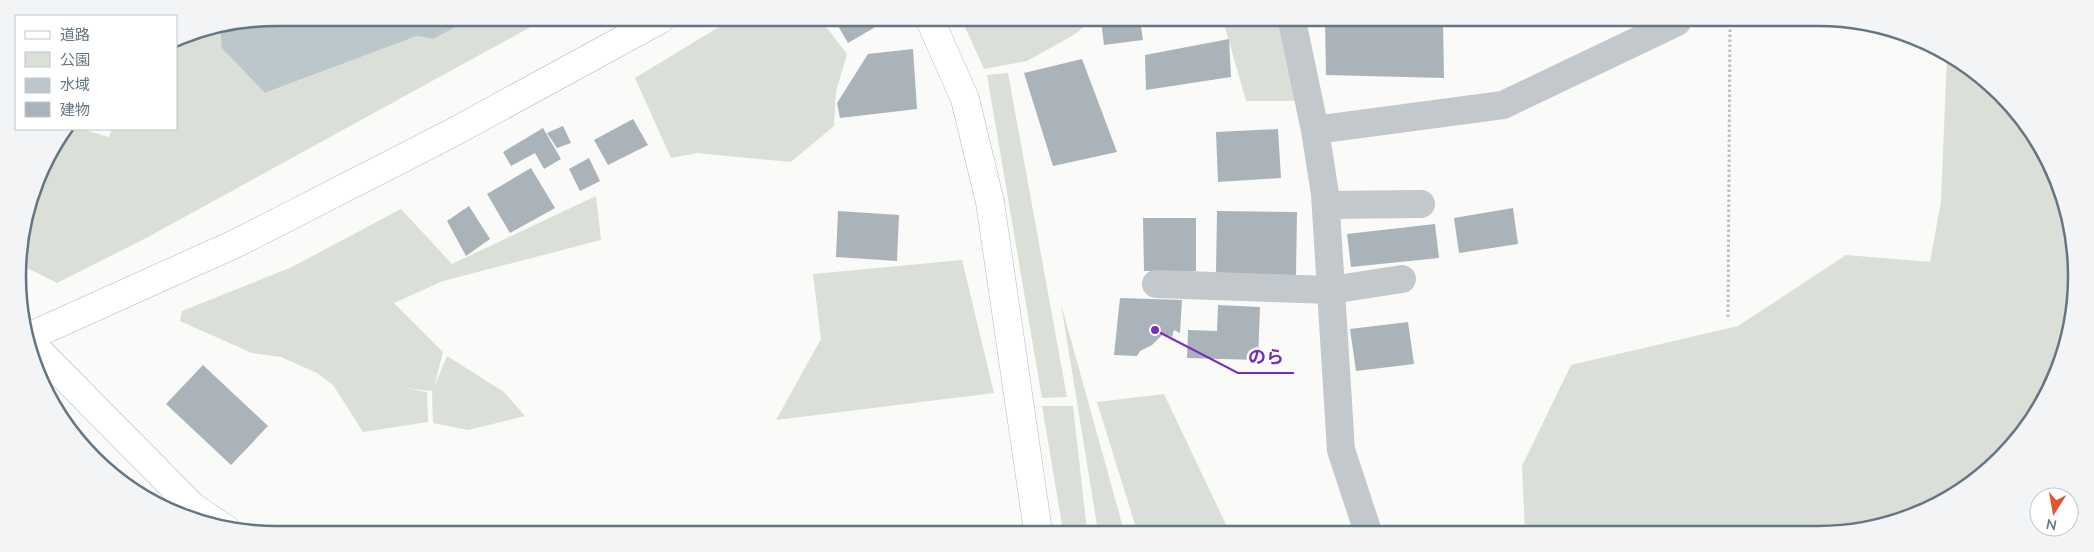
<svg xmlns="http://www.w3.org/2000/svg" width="2094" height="552" viewBox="0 0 2094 552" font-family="'Nunito Sans','Noto Sans JP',sans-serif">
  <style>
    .green { fill: #dadfd7 }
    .water { fill: #bbc7cb }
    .building { fill: #aab3b9 }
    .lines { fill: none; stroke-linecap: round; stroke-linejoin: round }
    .secondary-casing { stroke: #b3babf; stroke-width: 29 }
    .path { stroke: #bbbfc2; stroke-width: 3; stroke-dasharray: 2.5 2.5; stroke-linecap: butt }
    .street { stroke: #c3c8cc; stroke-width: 28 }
    .secondary { stroke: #fff; stroke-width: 28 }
    .rim { fill: none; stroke: #657683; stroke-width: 2.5 }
    .leader { fill: none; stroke: #7b2cbf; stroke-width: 2 }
    .callout-dot { fill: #7b2cbf; stroke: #fff; stroke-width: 2 }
    .callout-label { font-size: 18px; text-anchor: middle; font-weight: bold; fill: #7b2cbf; stroke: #fff; stroke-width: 5; stroke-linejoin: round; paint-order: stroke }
  </style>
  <rect width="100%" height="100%" fill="#fafaf8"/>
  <path class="green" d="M473 18H547L148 237 57 283 19 264 44 162 69 129H81L109 137 112 129H176L177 37 220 29 223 48 266 93 417 36 433 39Z
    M732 19H820L847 54 836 92 834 126 791 162 697 153 671 158 635 78Z
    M977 20H1093L1072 36 1027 61 984 69 964 25Z
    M1223 20 1280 21 1300 101H1246Z
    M1947 55 1961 61 2033 132 2071 225 2072 326 2042 405 1989 470 1932 508 1851 532H1525L1522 466 1571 365 1738 326 1846 255 1930 262 1941 201Z
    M1008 73 1067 397 1042 398 987 75Z
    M596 196 601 240 443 281 394 303 443 352 434 387 447 356 504 392 525 416 468 430 433 423 432 391 403 388 427 392 428 422 363 432 333 385 317 373 281 357 252 353 180 321 182 311 292 267 401 209 452 264Z
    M962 260 994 393 776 420 821 339 813 274Z
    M1061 304 1124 531H1098Z
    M1164 394 1229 531H1137L1097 402Z
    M1042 406H1073L1087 531H1063Z"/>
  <path class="water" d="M276 18H473L433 39 417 36 265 93 222 48 220 29Z"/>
  <path class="building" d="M834 19H889L848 43Z
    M1101 20H1140L1143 40 1104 45Z
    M1325 21H1443L1444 78 1326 75Z
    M1229 39 1231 77 1146 90 1145 55Z
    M913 49 917 109 840 118 837 103 868 54Z
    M1082 59 1117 152 1053 166 1024 73Z
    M633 119 648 145 608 165 594 140Z
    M563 126 571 143 557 148 547 133Z
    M543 128 561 159 544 169 535 153 511 166 503 152Z
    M1278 129 1281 178 1218 182 1216 132Z
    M589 158 600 181 580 191 569 169Z
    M531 168 555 208 510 233 487 194Z
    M469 206 490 239 466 256 447 221Z
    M1513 208 1518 244 1459 253 1454 218Z
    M838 211 899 215 897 261 836 257Z
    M1217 211 1297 212 1296 275 1216 274Z
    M1143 218H1196V271H1144Z
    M1435 224 1439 258 1351 267 1347 234Z
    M1120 298 1182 300 1180 333 1174 330 1172 337 1163 334 1152 345 1140 351 1137 356 1114 355Z
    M1218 305 1260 307 1258 360 1187 358 1188 330 1217 331Z
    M1408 322 1414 364 1356 371 1350 329Z
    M203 365 268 426 231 465 166 404Z"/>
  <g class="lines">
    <g class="secondary-casing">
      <path id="secondary" d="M930 20 965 99 990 202 1038 531
        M26 338 239 242 450 134 661 19
        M26 338 193 507 226 529"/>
    </g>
    <path class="path" d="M1728 317 1730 22"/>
    <path class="street" d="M1292 21 1315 130 1325 194 1341 450 1368 532
      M1315 130 1503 105 1677 22
      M1326 205 1421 204
      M1156 284 1331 290 1402 279"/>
    <use href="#secondary" class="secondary"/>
  </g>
  <path d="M0 0H2094V552H0ZM276 26H1818A250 250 0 0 1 2068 276V276A250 250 0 0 1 1818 526H276A250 250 0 0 1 26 276V276A250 250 0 0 1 276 26Z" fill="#f3f4f5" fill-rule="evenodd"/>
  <path class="rim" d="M276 26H1818A250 250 0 0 1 2068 276V276A250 250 0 0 1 1818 526H276A250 250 0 0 1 26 276V276A250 250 0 0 1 276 26Z"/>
  <path class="leader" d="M1155 330L1238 373H1294"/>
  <circle class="callout-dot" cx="1155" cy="330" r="5"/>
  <g class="callout-label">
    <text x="1266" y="363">のら</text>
  </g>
  <rect x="15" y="15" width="162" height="115" fill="#ffffff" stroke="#c1c8cd"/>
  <rect x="25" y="31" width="25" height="8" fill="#ffffff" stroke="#c1c8cd"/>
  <text x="60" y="40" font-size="15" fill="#657683">道路</text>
  <rect x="25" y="52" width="25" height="15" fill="#dadfd7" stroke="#c1c8cd"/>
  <text x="60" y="65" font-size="15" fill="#657683">公園</text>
  <rect x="25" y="78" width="25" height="15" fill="#bbc7cb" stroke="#c1c8cd"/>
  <text x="60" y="90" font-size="15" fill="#657683">水域</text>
  <rect x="25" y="102" width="25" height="15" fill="#aab3b9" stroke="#c1c8cd"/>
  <text x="60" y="115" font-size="15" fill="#657683">建物</text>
  <g transform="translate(2054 512) rotate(191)"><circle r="24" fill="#ffffff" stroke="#c1c8cd"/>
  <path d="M0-4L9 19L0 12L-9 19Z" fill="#e4572e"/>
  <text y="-8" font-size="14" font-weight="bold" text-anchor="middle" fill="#657683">N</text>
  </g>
</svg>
